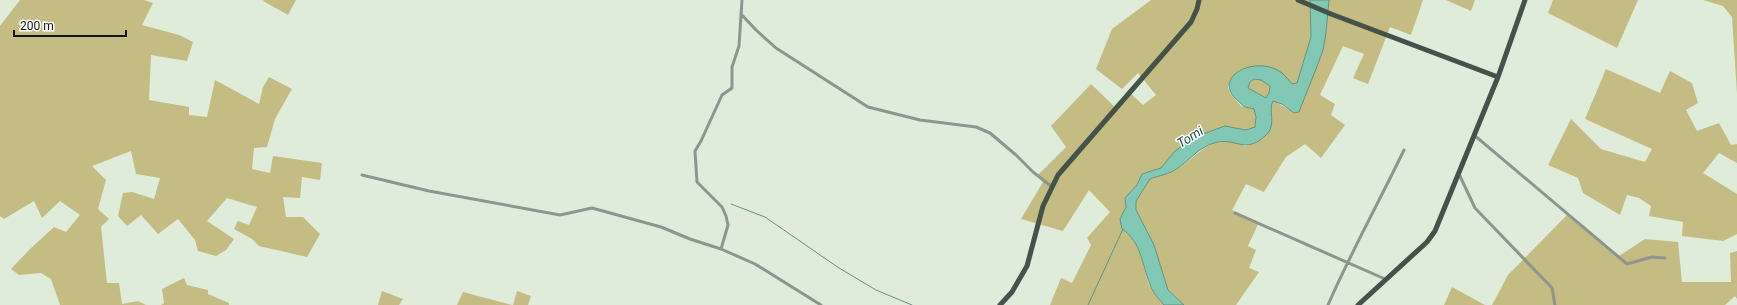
<svg xmlns="http://www.w3.org/2000/svg" width="1737" height="305" viewBox="0 0 1737 305" font-family="Roboto,sans-serif">
  <style>
    .green { fill: #c5bc83 }
    .water { fill: #81c9b4; stroke: #5f9382; fill-rule: evenodd }
    .lines { fill: none; stroke-linecap: round; stroke-linejoin: round }
    .stream { stroke: #5f9382; stroke-width: 1 }
    .minor { stroke: #8d958f; stroke-width: 3 }
    .primary { stroke: #445249; stroke-width: 5 }
    .labels { text-anchor: middle; dominant-baseline: central; stroke-width: 3; stroke-linejoin: round; paint-order: stroke }
    .water-label { font-size: 13px; font-style: italic; fill: #165244; stroke: #fff }
  </style>
  <rect width="100%" height="100%" fill="#dfecda"/>
  <path class="green" d="M20 0H144L153 3 142 25 179 35 193 42 187 61 151 55 149 100 189 107V115L207 117 215 80 259 104 263 87 269 77 292 89 275 119 267 147 254 148 252 169 270 173 273 156 322 163 320 180 302 177 300 198 283 197 286 217H303L320 234 307 257 259 246 252 239 234 229 238 221 249 225 257 207 227 198 207 221 234 239 226 250 216 256 198 251 195 240 178 219 158 234 141 215 127 226 118 216 123 193 132 192 154 199 160 178 136 174 131 151 92 166 106 180 98 209 109 219 101 227 107 283H119L122 304 138 301 146 305H60L51 279 41 273 19 275 11 269 30 249 54 227 66 232 80 215 60 201 42 218 34 201 4 219 0 216V26Z
    M264 0H296L288 15 263 1Z
    M1151 0H1310L1311 37 1297 83 1292 85 1282 73 1232 78 1228 87 1230 93 1241 106 1254 109 1256 117 1255 127 1247 130 1225 126 1174 152 1161 168 1142 174 1137 185 1125 198 1126 207 1120 219 1122 229C1141 241 1142 265 1149 284 1152 292 1159 299 1164 305H1050L1061 278 1072 283 1091 245 1087 238 1110 212 1089 190 1063 231 1021 219 1043 182 1037 176 1066 147 1051 126 1091 84 1117 109 1130 93 1143 105 1156 95 1138 73 1122 89 1096 69 1112 29Z
    M1329 0H1423L1411 35 1390 27 1368 84 1353 78 1364 54 1343 46 1320 95 1335 104 1331 115 1345 125 1321 158 1305 144 1286 157 1264 192 1246 184 1232 210 1259 222 1248 246 1256 250 1249 268 1259 272 1236 305H1184L1168 290 1154 245 1136 210V201L1150 179 1177 169 1206 147 1214 143 1228 141 1245 146 1254 144 1269 132 1272 122 1271 105 1273 100 1294 113 1326 30Z
    M1446 0H1475L1471 11Z
    M1553 0H1638L1617 48 1548 13Z
    M1703 0H1737V94L1732 17 1723 6Z
    M1606 69 1660 93 1670 71 1692 83 1698 103 1686 110 1697 131 1719 123 1731 145 1737 144V163L1719 153 1703 173 1737 194V234L1723 241 1682 236 1683 222 1649 216 1651 206 1639 198 1627 195 1620 215 1583 193 1578 178 1548 165 1571 119 1601 149 1645 162 1652 149 1585 119Z
    M1254 79 1261 80 1270 86 1269 93 1266 98 1248 88 1250 82Z
    M1567 215 1619 256 1645 239 1678 242 1682 282H1731L1730 253 1737 251V299L1735 296 1725 305H1492L1508 275Z
    M184 278 187 285 208 290V294L229 303V305H161L164 303 162 289Z
    M1452 287 1485 305H1444Z
    M382 291 403 299 399 305H378Z
    M517 291 531 296 528 305H513Z
    M463 292 512 305H457Z"/>
  <path class="water" d="M1310 0H1329C1327 16 1327 33 1323 50 1316 70 1307 91 1299 112L1294 113 1282 104 1273 101C1268 109 1276 124 1268 133 1245 157 1237 136 1214 143 1200 147 1189 160 1178 168 1168 175 1160 175 1150 179L1136 201V210L1154 245 1168 290 1184 305H1164C1159 299 1152 292 1150 284 1142 265 1141 241 1122 229L1120 219 1126 207 1125 198 1137 185 1142 174 1161 168 1174 152 1192 138 1225 126 1246 130 1255 127 1256 117 1254 109C1240 106 1245 107 1236 99 1212 76 1257 54 1282 73 1286 76 1289 81 1292 84L1297 83 1311 37ZM1254 79 1261 80 1270 86 1269 93 1266 98 1248 88 1250 82Z"/>
  <g class="lines">
    <path class="stream" d="M731 204 765 217 839 268 876 290 912 305
      M1088 305 1123 229"/>
    <path class="minor" d="M741 14 756 30 776 48 868 107 920 120 976 127 990 133 1016 155 1033 172 1051 186
      M1474 135 1627 264 1652 257 1665 258
      M1459 174 1475 208 1552 288 1555 305
      M362 175 429 191 560 215 592 208 661 227 690 239 721 249 755 264 821 305
      M1235 213 1385 279
      M721 249 728 225 726 216 722 207 697 182 695 151 701 141 722 95 732 88V67L739 46 742 0
      M1328 305C1351 252 1379 202 1404 150"/>
    <path class="primary" d="M1298 0 1331 14 1498 77
      M1000 305 1012 292 1027 266 1043 206 1058 175 1191 22 1197 9 1199 0
      M1358 305 1427 242 1435 231 1498 77 1525 0"/>
  </g>
  <g class="labels">
    <g class="water-label">
      <text transform="translate(1190 137) rotate(-32)">Tomi</text>
    </g>
  </g>
  <path d="M14 30v6h112v-6" fill="none" stroke="#11150f" stroke-width="2"/>
  <text x="20" y="30" font-size="12" fill="#11150f" stroke="#ffffff" stroke-width="3" paint-order="stroke">200 m</text>
</svg>
